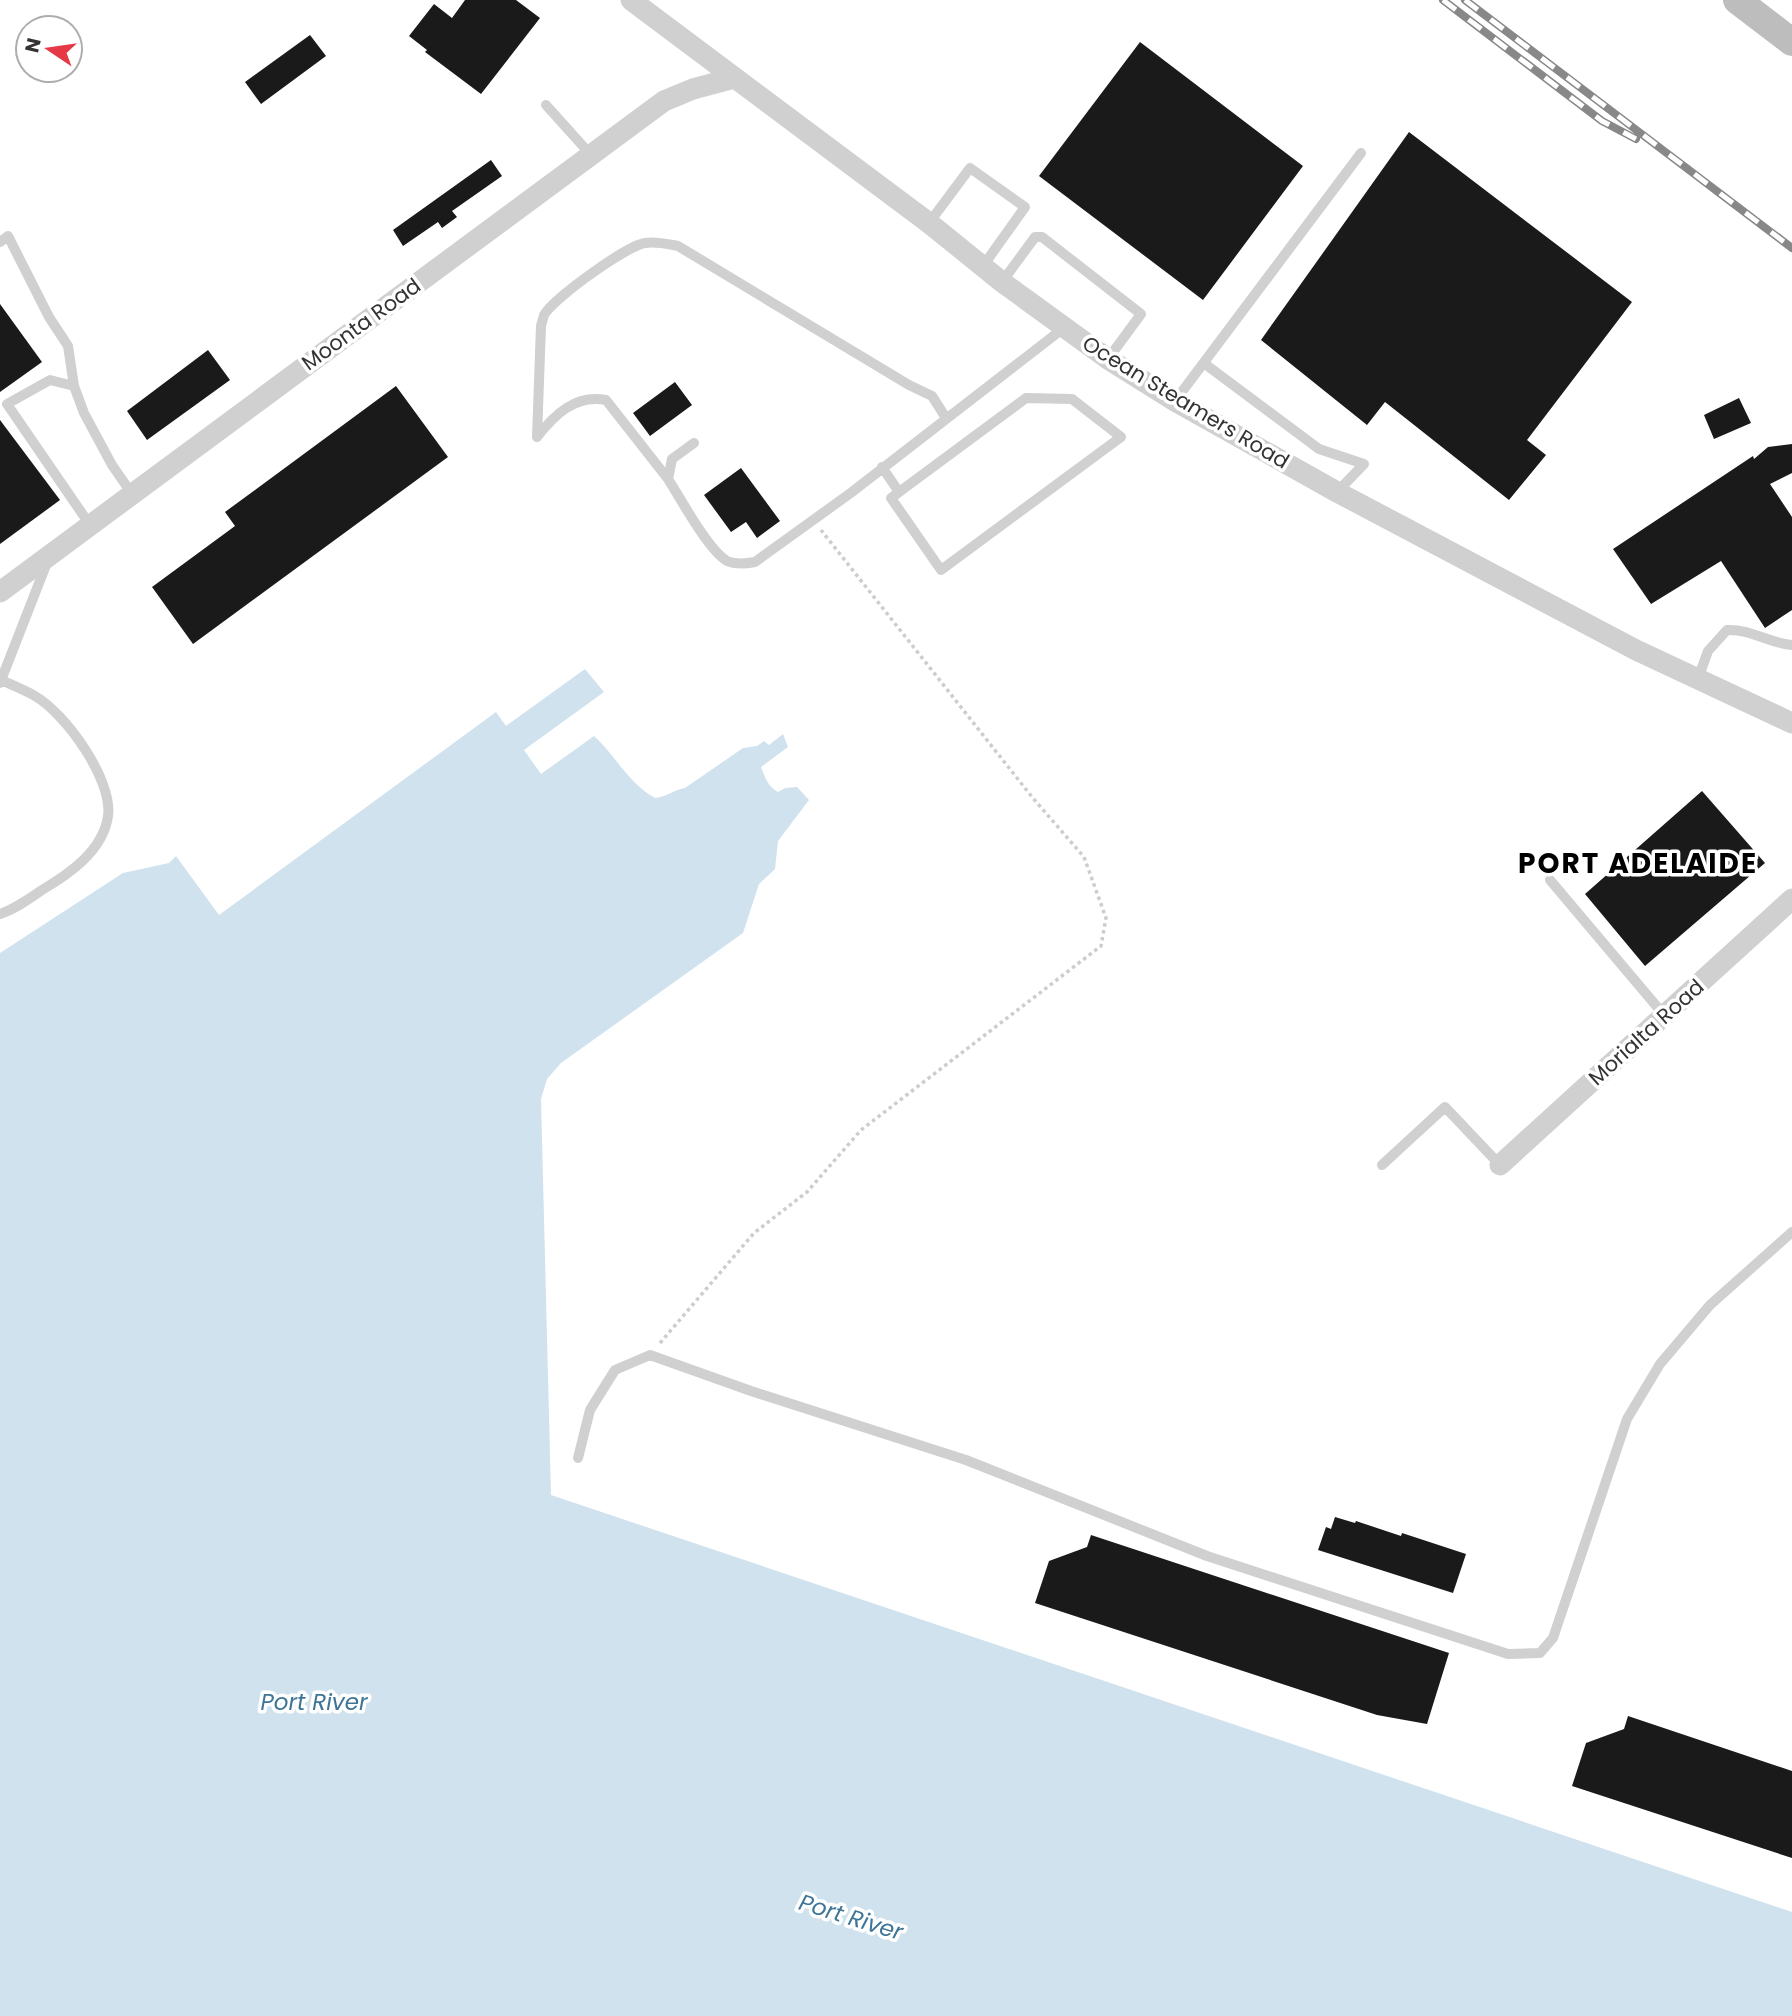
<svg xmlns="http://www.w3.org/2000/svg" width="1792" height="2016" viewBox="0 0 1792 2016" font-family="Poppins,sans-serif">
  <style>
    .water { fill: #cfe2ee }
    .building { fill: #1a1a1a }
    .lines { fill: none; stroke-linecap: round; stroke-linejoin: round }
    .path { stroke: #cdcdcd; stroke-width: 3.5; stroke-dasharray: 3.5 3.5; stroke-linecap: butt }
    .lane { stroke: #d0d0d0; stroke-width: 10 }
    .street { stroke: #d0d0d0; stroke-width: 21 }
    .secondary { stroke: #bdbdbd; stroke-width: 28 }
    .rail-casing { stroke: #888; stroke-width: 8 }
    .rail { stroke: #fff; stroke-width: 5; stroke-dasharray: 16; stroke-linecap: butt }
    .labels { text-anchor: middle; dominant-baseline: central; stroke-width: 7; stroke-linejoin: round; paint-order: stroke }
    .street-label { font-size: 21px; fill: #333; stroke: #fff }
    .water-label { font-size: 23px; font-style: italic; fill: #3f7597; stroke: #fff }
    .district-label { font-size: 28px; font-weight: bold; letter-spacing: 2px; fill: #000; stroke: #fff }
  </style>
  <rect width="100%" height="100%" fill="#fff"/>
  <path class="water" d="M585 669 604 692 524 750 541 774 594 736C616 756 629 784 655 798 667 797 673 790 685 788L743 748 757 746 764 741 769 745 783 734 788 747 761 767C765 777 768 787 778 792L785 788 797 787 809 800 778 841 775 869 759 884 743 933 561 1063 547 1079 541 1099 551 1495 1792 1912V2016H0V953L123 873 169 863 176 856 219 915 496 712 506 726Z"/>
  <path class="building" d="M465 0H516L540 18 481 94 425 52 427 50 409 36 434 4 452 18Z
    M310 35 326 56 261 104 245 82Z
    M1140 42 1303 166 1203 300 1039 176Z
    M1409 132 1632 302 1527 440 1546 455 1509 500 1385 402 1367 425 1261 340Z
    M491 160 502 176 452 211 457 217 442 228 438 222 403 246 393 230Z
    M0 304 42 362 0 392Z
    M208 350 230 380 147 440 127 411Z
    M675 382 692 405 650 436 633 413Z
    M396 386 448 457 193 644 152 587 235 526 225 512Z
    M1739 398 1751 423 1714 439 1704 415Z
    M0 420 60 500 0 544Z
    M1792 444V473L1770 484 1792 517V610L1765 628 1721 561 1651 604 1613 549 1753 456 1754 459 1768 447Z
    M741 468 780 521 757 538 746 522 731 532 704 495Z
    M1702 791 1765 863 1645 966 1585 894Z
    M1335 1517 1355 1523 1356 1521 1401 1536 1402 1533 1466 1554 1453 1593 1318 1550 1326 1527 1331 1529Z
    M1091 1535 1449 1653 1427 1724 1377 1715 1035 1603 1049 1561 1087 1547Z
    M1628 1716 1792 1771V1858L1572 1786 1586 1743 1624 1729Z"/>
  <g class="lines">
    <path class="path" d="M660 1343 754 1233 807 1192 861 1130 1101 946 1106 918 1084 857 1032 797 821 530"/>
    <path class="lane" d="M546 105 591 155
      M929 223 970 168 1025 207 983 266
      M0 242 8 236 49 317 68 346 74 386 84 413 112 465 132 494
      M1002 282 1035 237H1042L1141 314 1108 359
      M1205 364 1319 449 1364 464 1337 492
      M74 386 50 380 7 404 90 525
      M1026 398 1072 399 1121 437 941 570 891 498Z
      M1175 401 1361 153
      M537 437 541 326C541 325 544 316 544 315 554 298 626 246 645 243 656 241 667 244 678 246L909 385 932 396 946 418
      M537 437C555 414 576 394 606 400L668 479
      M694 443 672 459 668 479C681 499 708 550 727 561 736 565 745 564 755 562L852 492 1065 327
      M882 467 899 492
      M1698 679 1708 651 1727 630C1752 629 1768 643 1792 645
      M0 683 48 560
      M1550 880 1664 1015
      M0 914C15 909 29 899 42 890 69 874 103 851 108 816 113 780 66 714 35 696 25 690 12 685 1 680
      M1382 1165 1445 1107 1500 1165
      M578 1458 590 1410 615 1370 650 1355 751 1391 966 1460 1207 1556 1508 1654 1540 1653 1553 1638 1627 1419 1660 1364 1710 1305 1792 1232"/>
    <path class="street" d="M631 0 929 223 1002 282 1108 359 1175 401 1337 492 1636 650 1792 723
      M0 592 664 101 693 89 734 78
      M1500 1165 1792 899"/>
    <path class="secondary" d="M1737 0 1792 42"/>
    <g class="rail-casing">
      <path id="rail" d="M1443 0 1602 121 1636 139
        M1465 0 1792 248"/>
    </g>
    <use href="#rail" class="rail"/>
  </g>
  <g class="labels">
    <g class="street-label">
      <text transform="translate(361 324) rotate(-36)">Moonta Road</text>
      <text transform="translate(1186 402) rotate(31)">Ocean Steamers Road</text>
      <text transform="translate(1646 1032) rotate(-42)">Morialta Road</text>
    </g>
    <g class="water-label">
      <text x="314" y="1702">Port River</text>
      <text transform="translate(851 1917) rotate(17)">Port River</text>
    </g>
    <g class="district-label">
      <text x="1638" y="863">PORT ADELAIDE</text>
    </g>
  </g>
  <g transform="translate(49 49) rotate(283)"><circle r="33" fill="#ffffff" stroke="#adadad" stroke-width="2"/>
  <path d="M0-5L12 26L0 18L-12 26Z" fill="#e63946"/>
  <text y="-10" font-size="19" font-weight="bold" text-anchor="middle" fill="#333333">N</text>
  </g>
</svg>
